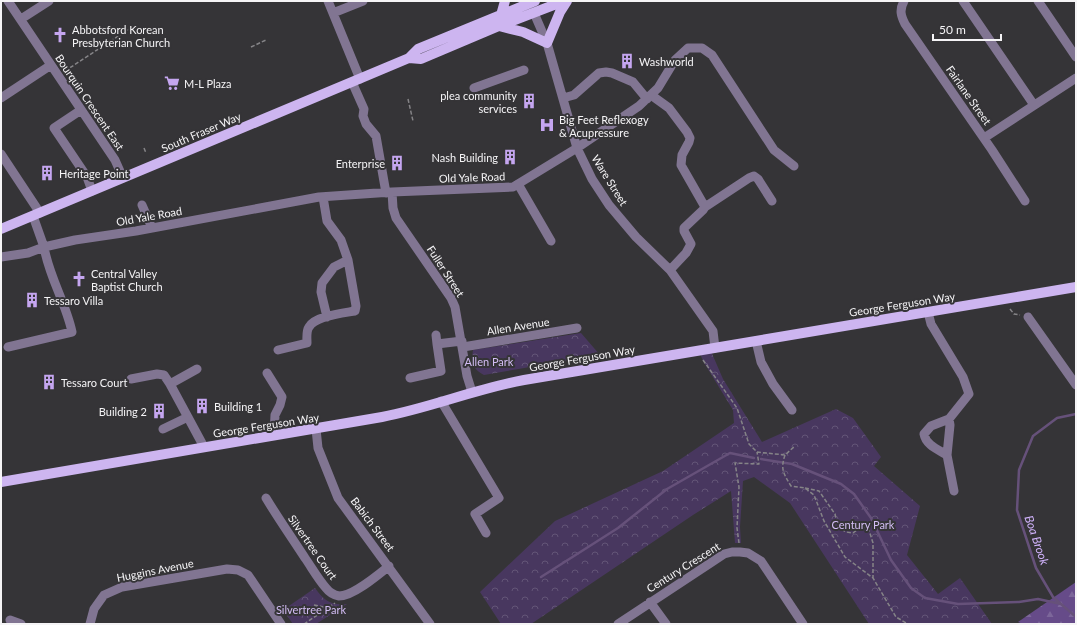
<svg xmlns="http://www.w3.org/2000/svg" width="1077" height="625" viewBox="0 0 1077 625" font-family="Lato,sans-serif">
  <style>
    .forest { fill: url(#forest-firs) }
    .park { fill: url(#park-crowns) }
    .lines { fill: none; stroke-linecap: round; stroke-linejoin: round }
    .stream { stroke: #66517a; stroke-width: 2.5 }
    .path { stroke: #858487; stroke-width: 1.5; stroke-dasharray: 4 2; stroke-linecap: butt }
    .minor { stroke: #817592; stroke-width: 9 }
    .major { stroke: #cdb5f0; stroke-width: 10 }
    .labels { text-anchor: middle; dominant-baseline: central; stroke-width: 4; stroke-linejoin: round; paint-order: stroke }
    .poi-label { font-size: 11px; fill: #f5f4f6; stroke: #353437; text-anchor: start }
    .street-label { font-size: 11px; fill: #f5f4f6; stroke: #353437 }
    .park-label { font-size: 11px; fill: #d3bdf4; stroke: #353437 }
    .water-label { font-size: 12px; font-style: italic; fill: #d1b3fc; stroke: #353437 }
  </style>
  <defs>
    <pattern id="forest-firs" width="22" height="20" patternUnits="userSpaceOnUse"><rect width="22" height="20" fill="#664b89"/><path d="M5 1l3.5 6h-7zM16 11l3.5 6h-7z" fill="#7c669a"/></pattern>
    <pattern id="park-crowns" width="20" height="18" patternUnits="userSpaceOnUse"><rect width="20" height="18" fill="#48375f"/><path d="M2 6a3 3 0 1 1 6 0M12 15a3 3 0 1 1 6 0" fill="none" stroke="#635577"/></pattern>
  </defs>
  <rect width="100%" height="100%" fill="#353437"/>
  <path class="forest" d="M1076 582V624H1023L1018 622Z"/>
  <path class="park" d="M581 333 600 355 484 375C473 369 471 363 473 350Z
    M710 349 723 379 762 442 836 409 853 418 881 457 874 466 920 506 907 555 938 594 960 578 992 624H869L790 503 754 477 743 481 740 527 741 543H735L731 491 693 515 531 624H501L480 592 555 521 663 471 734 423 733 410 703 361 699 351Z
    M315 588C325 602 331 605 347 604L316 624H293L283 610Z"/>
  <g class="lines">
    <path class="stream" d="M1076 414 1057 418 1033 436 1019 470 1017 510 1036 568 1053 597 1076 617
      M761 459 792 464 841 484 854 494 871 518 891 560 911 588 925 598 958 604 1019 602 1038 599 1061 604
      M541 577 618 528 667 489 730 453 754 458"/>
    <path class="path" d="M251 47 266 40
      M65 71 132 27
      M408 99 413 121
      M144 148 146 153
      M1010 309 1014 314 1020 315
      M703 360 737 408 749 444 757 452 785 455 795 446
      M785 455C780 470 784 474 791 486L805 488 814 495 824 521 845 557 873 578 896 617 908 624
      M805 488 819 491 835 514 838 527 846 532 853 533 861 527H868L873 543V578
      M739 543 737 528 739 487 735 463 759 464 757 452
      M314 605 328 608
      M304 624 335 603"/>
    <path class="minor" d="M8 1 115 160 123 178
      M328 1 360 79
      M904 1C899 10 901 16 905 24L992 150 1025 201
      M963 1 1034 105
      M1038 1 1076 57
      M333 13 363 1
      M534 13 547 43 577 148 592 179 609 205 636 237 670 270 713 331 715 348
      M21 19 49 1
      M352 82 364 109 363 116 366 124 376 136 386 193
      M474 88 524 70
      M651 95 669 108 687 132 690 138 689 142 682 155 681 165 705 207 703 210 684 228V231L691 244 686 253 670 270
      M1 98 51 65
      M563 98 574 95 599 73 606 72 612 73 633 82 647 99
      M81 110 54 128 87 177 92 191
      M984 138 1076 78
      M1 154 40 213
      M518 184 551 241
      M392 192 393 208 396 218 451 298 455 307 467 376 472 392
      M142 205 152 228
      M705 207 749 178 754 176 758 179 772 201
      M33 216 44 247 75 240 136 231 319 197 392 192 513 187 577 148 639 106 658 88 675 60 688 48H702L712 55 774 150 794 166
      M1 257 28 253 44 247C49 277 66 303 72 332L8 347
      M928 312 931 324 963 377 969 394 949 419 931 426 924 434C926 445 937 449 947 455
      M327 317 321 292 322 283 334 267 348 260
      M1028 317 1076 385
      M436 335 437 344 462 341
      M756 341 761 362 773 384 792 410
      M463 347 577 328
      M278 350 307 343C307 338 306 331 309 327 315 316 344 313 355 311L356 306 348 260 341 240 327 221 323 197
      M267 373 282 397 280 405 275 415 274 435
      M410 378 441 371 437 344
      M131 379 157 374 164 375 170 384 204 447
      M170 384 197 369
      M441 401 499 498 475 514 486 533
      M949 419 950 425 947 455 954 491
      M163 429 188 417
      M316 429 318 448 338 498 430 624
      M266 498C278 518 292 538 305 558 312 568 318 579 326 588 329 592 334 595 339 596 353 596 378 575 389 566
      M650 602 666 624
      M10 620 21 624
      M90 624 94 609 104 595 122 587 227 569 238 570 248 575 281 624
      M618 624 712 562 724 554 732 552H740L748 553 761 561 803 624"/>
    <path class="major" d="M501 15 505 1
      M499 26 523 32 547 43 560 12 567 1
      M409 58 421 59 499 26 564 1
      M1 229 409 58 418 49 535 1
      M1 482 382 417C430 408 475 389 524 380L1076 287"/>
  </g>
  <defs>
    <g id="church-bare" transform="scale(1.2)"><path d="M-1.2-6h2.4v3.5h3.3v2.4h-3.3V6h-2.4V-.1h-3.3v-2.4h3.3Z" fill="#c5a6f0" stroke="#353437" stroke-width="2.5" paint-order="stroke"/></g>
    <g id="building-bare" transform="scale(1.2)"><path d="M-4-6H4V6H1V3H-1V6H-4ZM-2.5-4.3h1.7v1.8h-1.7ZM.8-4.3h1.7v1.8H.8ZM-2.5-1h1.7V.8h-1.7ZM.8-1h1.7V.8H.8Z" fill="#c5a6f0" stroke="#353437" stroke-width="2.5" paint-order="stroke"/></g>
    <g id="supermarket-bare" transform="scale(1.2)"><path d="M-6-5.5h2.5l.6 2H6L4.5 2H-2.5L-4.4-4H-6ZM-1.5 3.2a1.3 1.3 0 1 0 .1 0ZM3 3.2a1.3 1.3 0 1 0 .1 0Z" fill="#c5a6f0" stroke="#353437" stroke-width="2.5" paint-order="stroke"/></g>
    <g id="hospital-bare" transform="scale(1.2)"><path d="M-5-5h3v3.5h4V-5h3V5h-3V1.5h-4V5h-3Z" fill="#c5a6f0" stroke="#353437" stroke-width="2.5" paint-order="stroke"/></g>
  </defs>
  <g fill-rule="evenodd">
    <use href="#church-bare" x="60" y="35"/>
    <use href="#building-bare" x="627" y="61"/>
    <use href="#supermarket-bare" x="172" y="83"/>
    <use href="#building-bare" x="529" y="101"/>
    <use href="#hospital-bare" x="547" y="125"/>
    <use href="#building-bare" x="510" y="157"/>
    <use href="#building-bare" x="397" y="163"/>
    <use href="#building-bare" x="47" y="173"/>
    <use href="#church-bare" x="79" y="279"/>
    <use href="#building-bare" x="32" y="300"/>
    <use href="#building-bare" x="49" y="382"/>
    <use href="#building-bare" x="202" y="406"/>
    <use href="#building-bare" x="159" y="411"/>
  </g>
  <g class="labels">
    <g class="poi-label">
      <text x="72" y="29">Abbotsford Korean<tspan x="72" dy="13">Presbyterian Church</tspan></text>
      <text x="639" y="61">Washworld</text>
      <text x="184" y="83">M-L Plaza</text>
      <text x="517" y="95" text-anchor="end">plea community<tspan x="517" dy="13">services</tspan></text>
      <text x="559" y="119">Big Feet Reflexogy<tspan x="559" dy="13">&amp; Acupressure</tspan></text>
      <text x="498" y="157" text-anchor="end">Nash Building</text>
      <text x="385" y="163" text-anchor="end">Enterprise</text>
      <text x="59" y="173">Heritage Point</text>
      <text x="91" y="273">Central Valley<tspan x="91" dy="13">Baptist Church</tspan></text>
      <text x="44" y="300">Tessaro Villa</text>
      <text x="61" y="382">Tessaro Court</text>
      <text x="214" y="406">Building 1</text>
      <text x="147" y="411" text-anchor="end">Building 2</text>
    </g>
    <g class="street-label">
      <text transform="translate(969 95) rotate(55)">Fairlane Street</text>
      <text transform="translate(90 102) rotate(56)">Bourquin Crescent East</text>
      <text transform="translate(201 132) rotate(-23)">South Fraser Way</text>
      <text transform="translate(472 177) rotate(-2)">Old Yale Road</text>
      <text transform="translate(610 180) rotate(58)">Ware Street</text>
      <text transform="translate(149 216) rotate(-10)">Old Yale Road</text>
      <text transform="translate(446 271) rotate(57)">Fuller Street</text>
      <text transform="translate(902 304) rotate(-9)">George Ferguson Way</text>
      <text transform="translate(518 326) rotate(-9)">Allen Avenue</text>
      <text transform="translate(582 358) rotate(-10)">George Ferguson Way</text>
      <text transform="translate(266 425) rotate(-9)">George Ferguson Way</text>
      <text transform="translate(373 524) rotate(53)">Babich Street</text>
      <text transform="translate(313 547) rotate(55)">Silvertree Court</text>
      <text transform="translate(683 567) rotate(-32)">Century Crescent</text>
      <text transform="translate(155 570) rotate(-11)">Huggins Avenue</text>
    </g>
    <g class="park-label">
      <text x="489" y="361">Allen Park</text>
      <text x="863" y="524">Century Park</text>
      <text x="311" y="609">Silvertree Park</text>
    </g>
    <g class="water-label">
      <text transform="translate(1037 540) rotate(71)">Boa Brook</text>
    </g>
  </g>
  <rect width="1077" height="625" fill="none" stroke="#f5f4f6" stroke-width="4"/>
  <path d="M933 34v6h68v-6" fill="none" stroke="#f5f4f6" stroke-width="2"/>
  <text x="939" y="34" font-size="12" fill="#f5f4f6" stroke="#353437" stroke-width="3" paint-order="stroke">50 m</text>
</svg>
